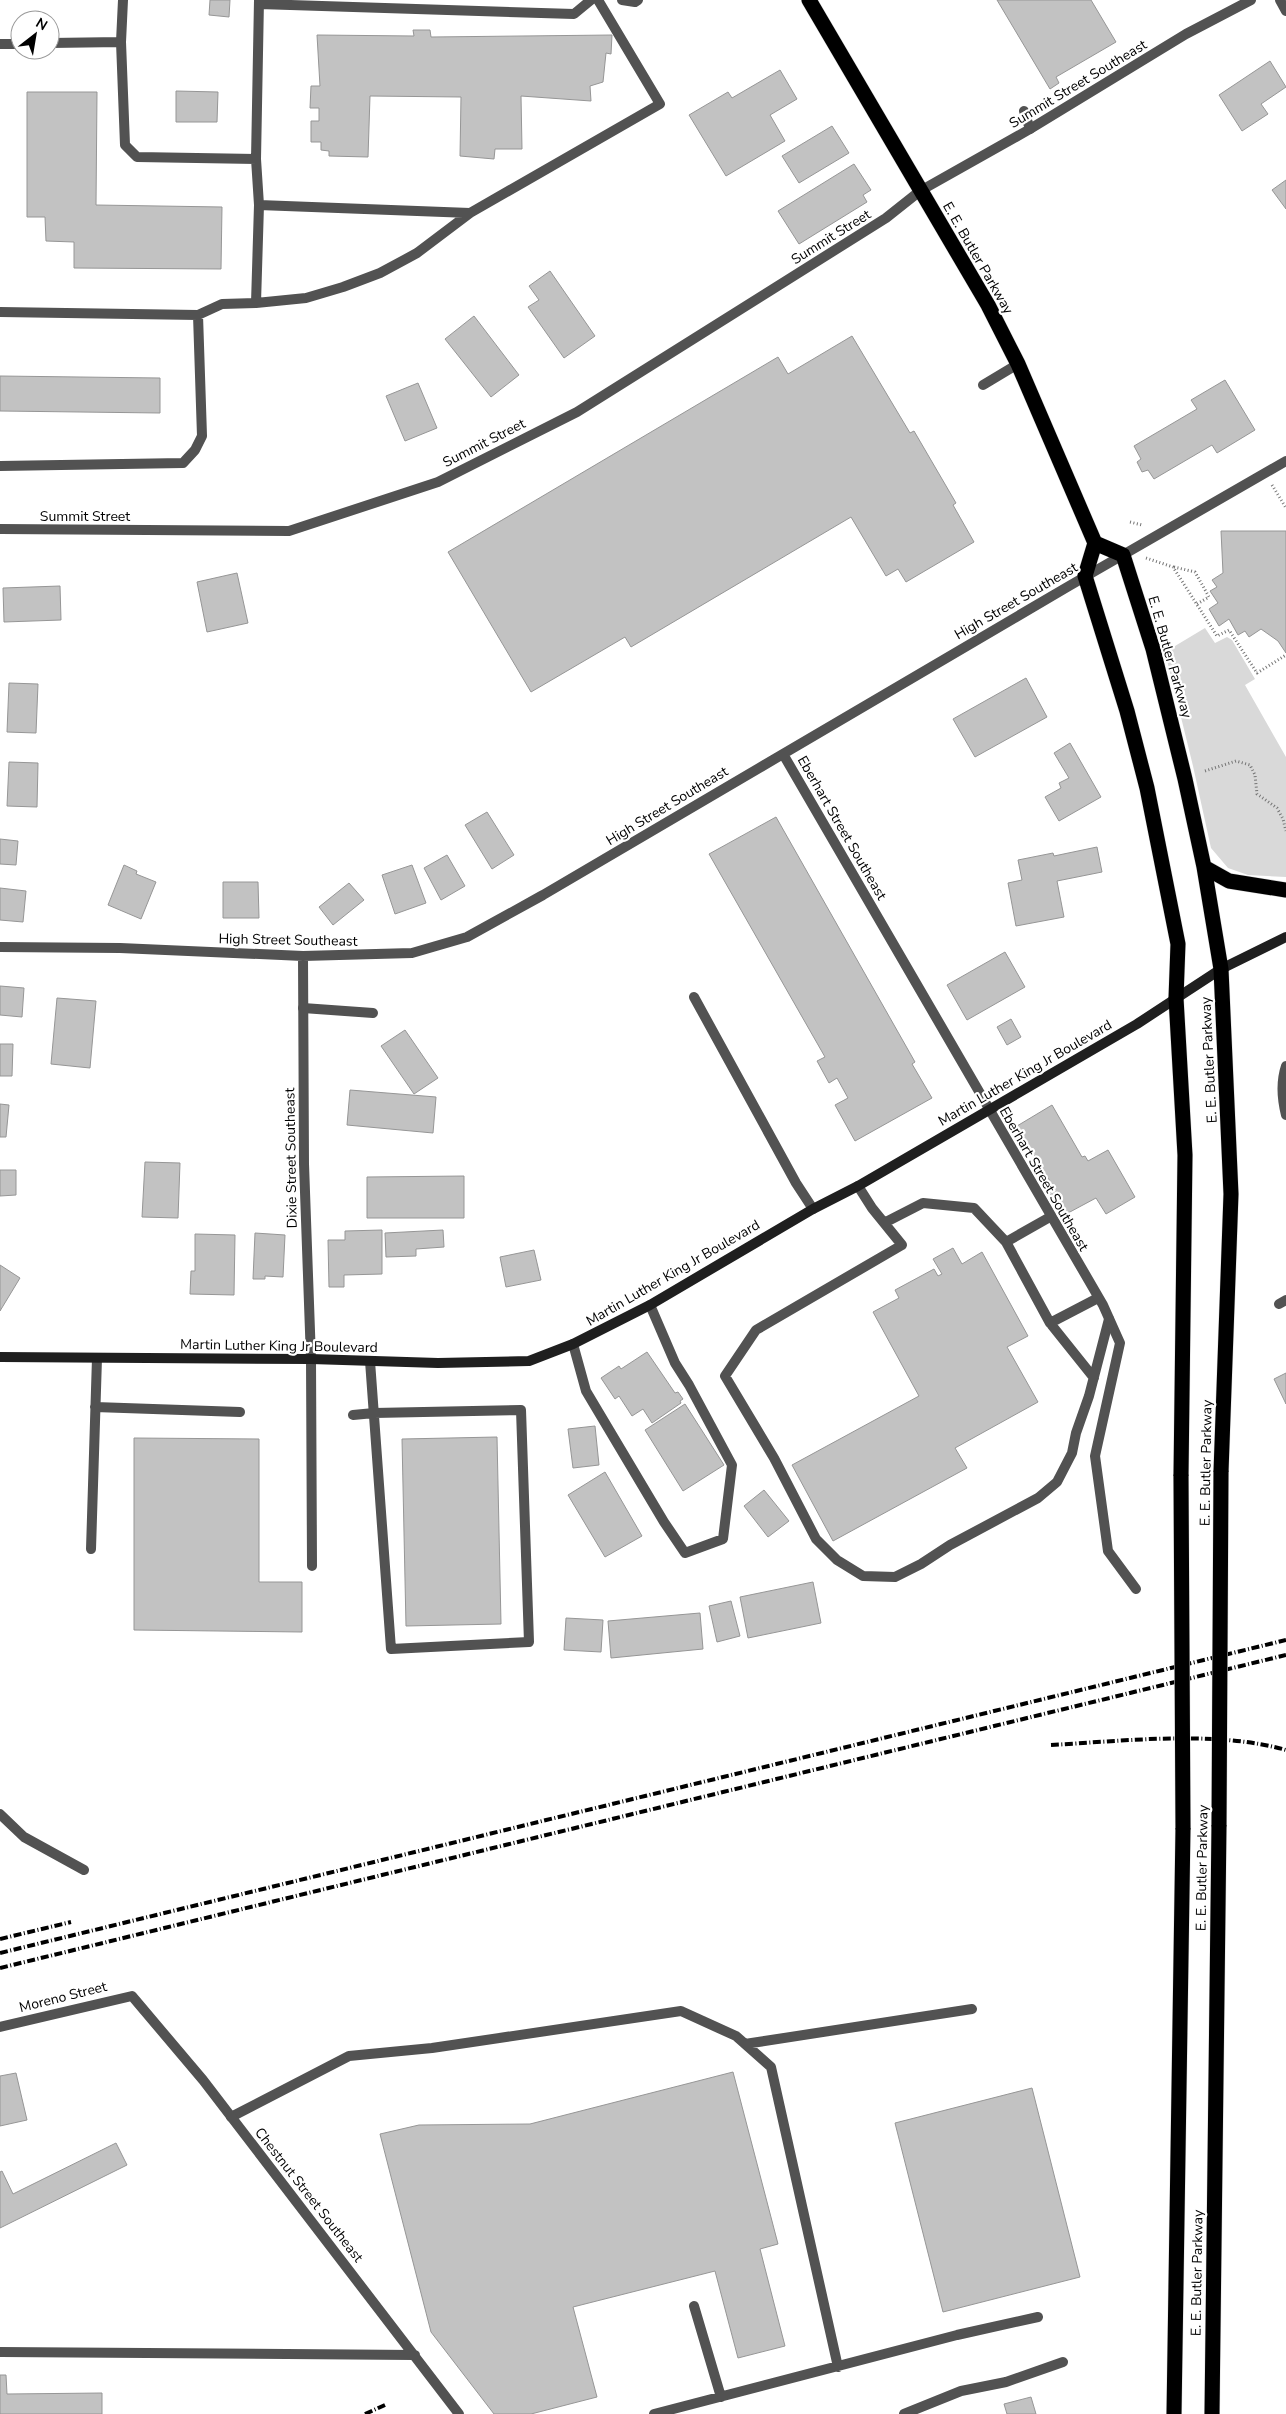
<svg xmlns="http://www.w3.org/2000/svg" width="1286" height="2414" viewBox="0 0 1286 2414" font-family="'Nunito Sans',sans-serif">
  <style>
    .green { fill: #d9d9d9 }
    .building { fill: #c2c2c2; stroke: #969696 }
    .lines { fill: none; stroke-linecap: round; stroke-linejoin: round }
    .highway-casing { stroke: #dbdbdb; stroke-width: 16 }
    .path { stroke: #747474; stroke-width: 3; stroke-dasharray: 1 2.5; stroke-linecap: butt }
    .lane { stroke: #525252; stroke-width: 10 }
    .street { stroke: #525252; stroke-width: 10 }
    .secondary { stroke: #1f1f1f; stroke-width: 10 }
    .highway { stroke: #000; stroke-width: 15 }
    .rail { stroke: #000; stroke-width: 4; stroke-dasharray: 8 2.5 1 2.5; stroke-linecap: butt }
    .highway-bridge-casing { stroke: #dbdbdb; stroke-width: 16; stroke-linecap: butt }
    .highway-bridge { stroke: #000; stroke-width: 15 }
    .labels { text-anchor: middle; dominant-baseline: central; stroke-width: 4.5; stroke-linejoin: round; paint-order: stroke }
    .street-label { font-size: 14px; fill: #000; stroke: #fff }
  </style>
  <rect width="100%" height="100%" fill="#fff"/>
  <path class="green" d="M1205 628 1215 643 1227 637 1232 640 1255 679 1245 685 1286 757V877L1248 875 1228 868 1211 848 1193 766 1165 652Z"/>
  <path class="building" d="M210 0H230L229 17 209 15Z
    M997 0H1091L1116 42 1056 77 1059 83 1050 89Z
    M413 30H430L431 37 612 35 611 54 606 53 603 82 590 86 591 101 521 96 522 149H495L494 159 460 156 461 97 370 96 368 157 329 156V151L321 150V142H311V121H319V108H310L311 86H320L317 35 414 36Z
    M1270 61 1286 87 1261 104 1268 114 1242 131 1219 95Z
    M780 70 797 99 770 115 785 141 726 176 689 115 728 92 732 98Z
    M176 91 218 92 217 122H176Z
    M27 92H97L96 205 222 207 221 269 74 268V242L46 241 45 217H27Z
    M832 126 849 153 799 183 782 156Z
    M854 164 871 190 863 195 867 202 799 244 778 211Z
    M1286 180V209L1272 190Z
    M550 271 595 336 564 358 528 307 539 300 529 286Z
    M474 316 519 375 491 397 445 339Z
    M852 336 910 433 914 431 956 503 953 505 974 542 906 582 898 569 886 576 851 517 631 647 625 637 531 692 448 552 778 357 788 374Z
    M0 376 160 378V413L0 411Z
    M1225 380 1255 430 1217 453 1212 445 1154 479 1148 470 1142 472 1137 462 1141 459 1134 446 1197 409 1191 400Z
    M418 383 437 428 405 441 386 396Z
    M1221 531H1286V653L1278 641 1261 629 1249 637 1245 631 1238 635 1229 619 1219 626 1209 609 1218 603 1210 591 1217 587 1212 580 1223 573Z
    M237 573 248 623 207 632 197 582Z
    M60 586 61 620 4 622 3 588Z
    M1026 678 1047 717 975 757 953 719Z
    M9 683 38 684 36 733 7 732Z
    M1070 743 1101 797 1059 821 1045 797 1061 788 1059 783 1069 778 1054 753Z
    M9 762 38 763 37 807 7 806Z
    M487 812 514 855 492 869 465 825Z
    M776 817 915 1062 912 1064 932 1098 855 1141 835 1105 848 1098 837 1078 829 1083 817 1061 825 1057 709 854Z
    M0 839 18 841 16 865 0 864Z
    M1097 847 1102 872 1057 881 1064 917 1016 926 1008 883 1022 880 1018 860 1053 853 1054 856Z
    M447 855 465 886 441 900 424 868Z
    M124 865 137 871 136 874 156 882 141 919 108 905Z
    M412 865 426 903 395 914 382 875Z
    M223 882H258L259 918H223Z
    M349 883 364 900 333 925 319 907Z
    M0 888 26 891 23 922 0 920Z
    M1005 952 1025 987 967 1020 947 985Z
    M0 986 24 988 22 1017 0 1015Z
    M57 998 96 1001 90 1068 51 1064Z
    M1011 1019 1021 1037 1007 1045 997 1027Z
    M405 1030 438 1078 414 1094 381 1046Z
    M0 1044H13L12 1076H0Z
    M350 1090 436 1097 433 1133 347 1125Z
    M0 1104 9 1105 6 1137H0Z
    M1052 1105 1082 1157 1085 1156 1088 1161 1108 1150 1135 1197 1106 1214 1096 1198 1068 1213 1065 1208 1060 1211 1045 1186 1051 1183 1017 1126Z
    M145 1162 180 1163 178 1218 142 1217Z
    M0 1170H16V1195L0 1196Z
    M464 1176V1218H367V1177Z
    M382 1230V1274L344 1275V1287H329L328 1240H345V1231Z
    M443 1230 444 1247 416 1249V1256L386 1257 385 1233Z
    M255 1233 285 1235 283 1277 265 1276V1279H253Z
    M195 1234 235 1235 234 1295 190 1294 191 1271H195Z
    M953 1248 962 1264 982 1252 1028 1336 1007 1347 1038 1402 955 1448 967 1468 833 1541 792 1465 919 1396 873 1312 899 1298 895 1290 934 1269 938 1276 942 1274 933 1259Z
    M534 1250 541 1280 506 1287 500 1257Z
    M0 1265 20 1278 0 1311Z
    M647 1352 675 1393 678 1392 683 1399 680 1401 681 1403 652 1423 643 1409 632 1416 619 1396 615 1399 601 1378 619 1366 621 1369Z
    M1286 1373V1404L1274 1379Z
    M685 1404 724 1465 683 1491 645 1430Z
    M595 1426 599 1465 573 1468 568 1429Z
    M497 1437 501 1624 406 1626 402 1439Z
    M134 1438 259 1439V1582H302V1632L134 1630Z
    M605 1472 642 1536 605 1557 568 1495Z
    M764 1490 789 1521 768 1537 744 1506Z
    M813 1582 821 1623 748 1638 740 1597Z
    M731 1601 740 1636 717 1642 709 1606Z
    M700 1613 703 1649 611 1658 608 1621Z
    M566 1618 603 1620 601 1652 564 1650Z
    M733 2072 778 2244 760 2249 785 2346 738 2358 715 2271 573 2307 597 2397 531 2414H494L431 2332 380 2134 419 2125 530 2124Z
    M16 2073 27 2120 0 2126V2076Z
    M1032 2088 1080 2277 943 2312 895 2123Z
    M116 2143 127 2165 0 2228V2172L2 2171 13 2194Z
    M0 2375H6L7 2394 102 2393V2414H0Z
    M1031 2397 1036 2414H1007L1004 2404Z"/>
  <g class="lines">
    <g class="highway-casing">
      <path id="highway" d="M809 0 988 305 1018 364 1095 543 1085 576 1127 711 1147 788 1178 944 1176 998 1185 1155 1181 1476
        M1095 543 1123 555 1153 649 1185 779 1204 867 1221 969 1231 1194 1221 1472
        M1204 867 1229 881 1286 890
        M1174 2414 1183 1828
        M1212 2414 1219 1825"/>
    </g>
    <path class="path" d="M1272 485 1286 508
      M1130 522 1142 525
      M1146 558 1173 567 1217 636 1229 630 1257 673 1286 655
      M1174 567 1195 572 1209 597 1197 604
      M1205 771 1236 761 1250 765 1255 775 1257 794 1277 808 1283 819 1286 831"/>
    <path class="lane" d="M622 0 635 2 638 0
      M259 4 574 14 591 0
      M121 42 125 145 137 157 256 159
      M50 43 121 42 123 0
      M0 44H20
      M1024 111 1030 129
      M259 205 470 213
      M256 303 259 205 256 159 259 0
      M0 312 198 315 222 304 256 303 306 298 343 287 380 273 417 253 470 213 660 104 598 0
      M983 385 1018 364
      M0 466 183 463 195 450 202 436 198 315
      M694 997 796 1183 813 1209
      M303 1008 373 1013
      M1286 1066C1281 1081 1282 1099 1286 1115
      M858 1186 872 1208 902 1245 756 1330 725 1376 774 1458 816 1539 837 1560 863 1576 895 1577 921 1564 950 1545 1038 1498 1057 1482 1072 1453 1076 1433 1089 1396 1109 1319
      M884 1223 923 1203 974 1208 1006 1242 1050 1323
      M1006 1242 1050 1217
      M573 1344 586 1391 664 1522 685 1553 723 1539 732 1465 689 1385 675 1363 650 1305
      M311 1359 312 1566
      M1094 1378 1050 1323 1098 1298
      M95 1407 240 1412
      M353 1415 374 1413 521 1410 529 1642 391 1649 370 1361
      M91 1549 97 1358
      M745 2044 972 2009
      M231 2117 349 2056 432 2048 681 2011 736 2036 771 2067 838 2367
      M694 2306 721 2397
      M654 2414 957 2335 1038 2317
      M904 2414 961 2391 1006 2382 1063 2362"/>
    <path class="street" d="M1280 0 1286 11
      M0 529 289 531 438 482 577 412 886 218 920 191 1030 129 1186 34 1251 0
      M783 754 1103 1305 1120 1343 1095 1456 1108 1551 1136 1589
      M0 947 120 948 303 956 412 953 467 937 543 895 1069 586 1286 461
      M303 956 304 1164 311 1359
      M1279 1304 1286 1300
      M0 1814 24 1837 84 1870
      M0 2027 132 1996 203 2080 459 2414
      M0 2352 415 2355"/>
    <path class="secondary" d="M0 1357 311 1359 438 1363 529 1361 573 1344 650 1305 813 1209 858 1186 1137 1024 1221 969 1286 937"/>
    <use href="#highway" class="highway"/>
    <path class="rail" d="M1051 1745C1125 1741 1215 1730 1286 1750
      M0 1939 71 1922
      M0 1953 1286 1640
      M0 1968 1286 1655
      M365 2414 385 2405"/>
    <g class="highway-bridge-casing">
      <path id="highway-bridge" d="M1181 1476 1183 1828
        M1219 1825 1221 1472"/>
    </g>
    <use href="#highway-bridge" class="highway-bridge"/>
  </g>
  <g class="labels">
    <g class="street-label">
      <text transform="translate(1078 84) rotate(-31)">Summit Street Southeast</text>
      <text transform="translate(831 237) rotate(-32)">Summit Street</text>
      <text transform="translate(978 258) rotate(60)">E. E. Butler Parkway</text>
      <text transform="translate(484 443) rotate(-27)">Summit Street</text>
      <text x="85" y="516">Summit Street</text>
      <text transform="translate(1016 601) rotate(-30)">High Street Southeast</text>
      <text transform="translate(1170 657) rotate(74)">E. E. Butler Parkway</text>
      <text transform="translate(667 806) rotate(-31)">High Street Southeast</text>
      <text transform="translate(842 828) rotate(60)">Eberhart Street Southeast</text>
      <text transform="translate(288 940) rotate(1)">High Street Southeast</text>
      <text transform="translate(1209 1060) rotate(-93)">E. E. Butler Parkway</text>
      <text transform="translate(1025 1073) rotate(-30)">Martin Luther King Jr Boulevard</text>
      <text transform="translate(291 1158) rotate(-91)">Dixie Street Southeast</text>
      <text transform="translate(1044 1179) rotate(60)">Eberhart Street Southeast</text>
      <text transform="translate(673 1273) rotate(-30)">Martin Luther King Jr Boulevard</text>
      <text transform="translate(279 1346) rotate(1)">Martin Luther King Jr Boulevard</text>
      <text transform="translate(1206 1463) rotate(-89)">E. E. Butler Parkway</text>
      <text transform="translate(1202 1868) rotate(-89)">E. E. Butler Parkway</text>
      <text transform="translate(63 1997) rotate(-14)">Moreno Street</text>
      <text transform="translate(309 2195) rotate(52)">Chestnut Street Southeast</text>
      <text transform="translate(1197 2273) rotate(-89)">E. E. Butler Parkway</text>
    </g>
  </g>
  <g transform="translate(35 35) rotate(31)"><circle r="24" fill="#ffffff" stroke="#999999"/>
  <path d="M0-4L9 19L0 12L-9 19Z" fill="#000000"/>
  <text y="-8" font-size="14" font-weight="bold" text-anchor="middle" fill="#000000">N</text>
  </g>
</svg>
